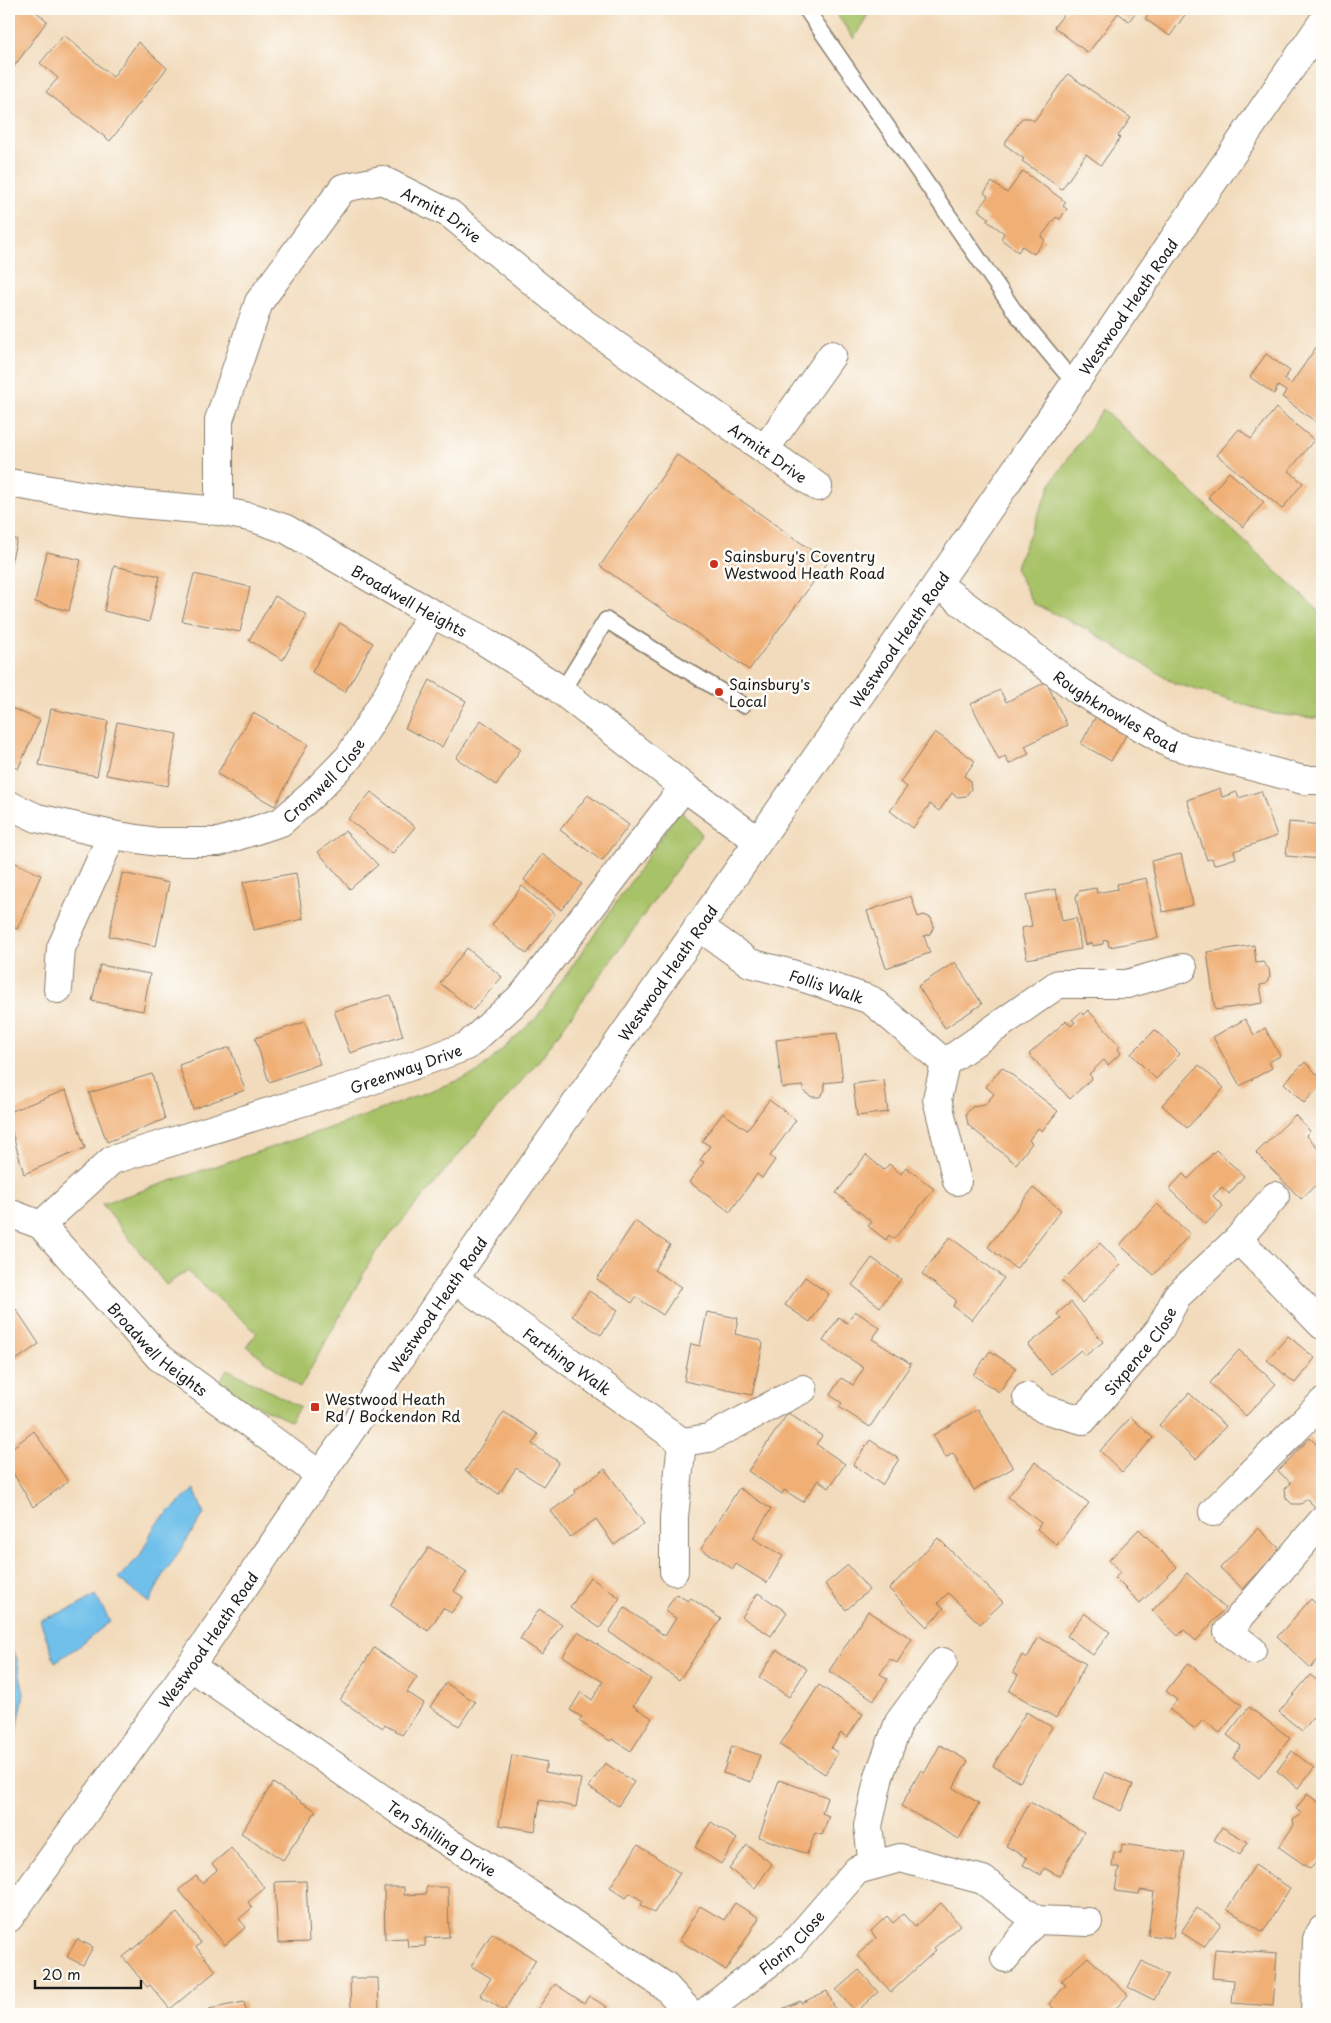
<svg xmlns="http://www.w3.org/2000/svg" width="1331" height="2023" viewBox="0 0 1331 2023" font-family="'Playpen Sans',sans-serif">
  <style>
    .green { fill: #a8c268; stroke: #626f42 }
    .water { fill: #6fc0eb; stroke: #466e84 }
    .building { fill: #f0af74 }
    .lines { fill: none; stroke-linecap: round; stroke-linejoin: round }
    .lane-casing { stroke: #877c6c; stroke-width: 18 }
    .street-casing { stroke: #877c6c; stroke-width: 30 }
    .secondary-casing { stroke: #877c6c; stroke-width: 30 }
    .lane { stroke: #fff; stroke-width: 15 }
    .street { stroke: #fff; stroke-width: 28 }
    .secondary { stroke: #fff; stroke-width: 28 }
    .poi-dot { fill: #c8321e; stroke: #fdfcf7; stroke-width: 2 }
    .labels { text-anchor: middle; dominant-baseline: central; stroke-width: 5; stroke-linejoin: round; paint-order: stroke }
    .street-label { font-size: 15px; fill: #1c1c1c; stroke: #fdfcf7 }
    .poi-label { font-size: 15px; fill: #1c1c1c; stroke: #fdfcf7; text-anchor: start }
  </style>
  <rect width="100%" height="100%" fill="#fdfcf7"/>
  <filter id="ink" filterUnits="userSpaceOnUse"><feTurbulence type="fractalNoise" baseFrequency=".02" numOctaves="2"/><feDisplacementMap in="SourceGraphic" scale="10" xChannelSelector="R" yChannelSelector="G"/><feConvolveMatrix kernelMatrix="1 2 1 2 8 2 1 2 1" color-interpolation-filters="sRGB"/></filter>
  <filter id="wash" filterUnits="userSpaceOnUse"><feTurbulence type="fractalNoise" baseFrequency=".0096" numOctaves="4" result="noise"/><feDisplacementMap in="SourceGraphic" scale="20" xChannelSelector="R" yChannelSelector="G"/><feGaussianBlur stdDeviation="1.12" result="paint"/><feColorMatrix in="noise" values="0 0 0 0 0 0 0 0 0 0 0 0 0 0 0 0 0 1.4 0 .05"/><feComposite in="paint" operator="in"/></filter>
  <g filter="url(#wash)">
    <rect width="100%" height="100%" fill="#f2dbbc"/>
    <path class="green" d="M833 9H871L854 39Z
      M1103 409 1322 614V719L1274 714 1174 683 1087 629 1034 604 1015 568 1053 480Z
      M680 810 702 834 541 1058 375 1253 300 1388 247 1346 257 1333 187 1271 166 1285 102 1204 359 1118 477 1073 537 1017Z
      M227 1369 300 1407 290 1421 247 1401 219 1383Z"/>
    <path class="water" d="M194 1489 204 1514 164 1574 149 1603 118 1578 140 1556 155 1525Z
      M95 1595 110 1621 85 1642 55 1662 40 1620 76 1607Z
      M9 1645 16 1656 24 1694 9 1769Z"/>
    <g id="blocks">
      <path class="building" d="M9 9H33L47 21 13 68 9 64Z
        M1068 9H1138L1129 21 1118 13 1088 53 1054 27Z
        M1152 9H1189L1170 36 1145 19Z
        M64 35 113 77 138 42 167 68 110 141 46 92 58 78 40 63Z
        M1068 74 1131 118 1118 136 1120 138 1101 165 1086 154 1062 189 1022 161 1024 159 1004 144 1022 118H1030L1034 121Z
        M1023 171 1066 202 1063 206 1067 209 1060 219 1056 217 1041 237 1045 240 1034 254 1022 246 1018 252 1001 239 1004 233 986 220 989 218 978 210 988 196 984 193 992 182 1007 193Z
        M1317 346 1322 350V422L1320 425 1282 397 1286 391 1278 386 1274 394 1250 377 1266 354 1290 371 1284 379 1291 384Z
        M1276 408 1314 440 1289 471 1303 483 1282 509 1217 455 1239 429 1251 439Z
        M677 455 828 562 749 670 600 566Z
        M1229 472 1264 502 1243 527 1208 497Z
        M9 538 17 539 9 570Z
        M47 552 81 560 69 611 35 602Z
        M114 566 160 576 149 622 104 611Z
        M194 574 250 587 240 632 182 621Z
        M275 596 307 615 283 660 249 640Z
        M340 623 373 643 345 692 312 672Z
        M430 680 466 701 442 747 405 728Z
        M1046 682 1067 725 1025 746 1029 754 1009 764 1005 756 999 760 971 704 1000 690 1006 702Z
        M9 707 40 720 18 769 9 764Z
        M51 709 108 721 97 776 39 765Z
        M253 713 308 744 275 806 217 774Z
        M1097 714 1128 732 1111 761 1081 744Z
        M481 720 521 749 496 785 456 758Z
        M117 722 177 734 168 786 106 775Z
        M935 732 975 761 964 776 970 780 971 789 966 796 958 797 952 793 939 811 930 804 913 828 890 811 907 787 900 782Z
        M1220 788 1222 797 1237 792 1239 798 1261 791 1277 836 1234 851 1236 858 1214 865 1212 858 1207 860 1187 800Z
        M371 792 415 827 392 854 348 819Z
        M588 795 629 825 602 861 560 830Z
        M1289 822 1322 825 1321 859 1286 856Z
        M345 831 378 865 350 889 318 852Z
        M542 854 582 884 561 910 524 880Z
        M1181 854 1193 905 1163 912 1151 861Z
        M9 860 41 875 17 929 9 925Z
        M122 873 169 883 156 946 109 936Z
        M296 873 303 919 254 930 243 882Z
        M1146 878 1158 938 1109 947 1108 940 1103 941V944L1092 946V943L1085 945 1076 897 1079 891 1096 888 1097 893 1118 889 1117 884Z
        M522 886 555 914 527 954 492 925Z
        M1056 889 1062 921 1076 918 1081 949 1027 959 1021 928 1032 926 1026 895Z
        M911 896 918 917 924 915 931 918 934 927 930 934 924 936 930 953 886 968 867 911Z
        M1254 945 1256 963 1263 962 1269 969 1270 976 1266 984 1260 985 1263 1003 1215 1010 1207 952Z
        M467 948 502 977 473 1010 440 983Z
        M955 962 982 1004 945 1028 918 986Z
        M100 965 150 974 143 1011 92 1001Z
        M390 995 403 1036 350 1053 334 1011Z
        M1088 1010 1120 1046 1118 1049 1121 1053 1108 1065 1104 1060 1089 1074 1092 1078 1070 1099 1029 1054 1066 1021 1071 1026 1075 1022 1072 1020 1081 1012 1083 1015Z
        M1245 1019 1254 1035 1265 1028 1280 1056 1269 1062 1272 1068 1240 1086 1213 1037Z
        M305 1022 320 1064 269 1082 255 1038Z
        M1155 1030 1180 1054 1156 1079 1131 1054Z
        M837 1033 843 1081 824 1083 825 1090 820 1097H812L804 1092 803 1086 782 1088 776 1040Z
        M230 1047 245 1090 193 1109 179 1065Z
        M1305 1062 1322 1079V1084L1304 1103 1284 1083Z
        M1199 1065 1224 1088 1187 1128 1162 1105Z
        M1002 1067 1058 1111 1042 1131 1038 1128 1029 1140 1032 1143 1016 1164 968 1125 966 1114 972 1107 985 1105 994 1094 986 1087Z
        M152 1074 165 1119 107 1142 89 1093Z
        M884 1080 888 1112 857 1116 853 1084Z
        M66 1090 85 1148 24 1174 9 1122V1112Z
        M769 1100 796 1120 770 1156 775 1160 762 1178 757 1174 730 1212 689 1182 704 1162 700 1160 710 1146 702 1141 723 1113 747 1130Z
        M1295 1115 1310 1131 1306 1135 1322 1152V1179L1301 1199 1256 1153Z
        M1216 1150 1244 1176 1229 1194 1222 1187 1213 1196 1223 1206 1206 1224 1169 1189 1183 1174 1188 1179Z
        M866 1155 884 1170 889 1164 901 1174 906 1167 934 1189 894 1239 889 1235 886 1240 868 1226 872 1222 836 1193Z
        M1033 1188 1061 1210 1016 1269 988 1247Z
        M1157 1204 1190 1234 1154 1275 1120 1245Z
        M635 1221 670 1245 654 1270 681 1287 663 1315 636 1297 632 1303 597 1279Z
        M950 1237 1004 1278 972 1320 953 1306 956 1300 922 1274Z
        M1100 1243 1121 1265 1082 1303 1062 1281Z
        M872 1258 901 1279 880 1307 852 1285Z
        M805 1277 829 1294 810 1322 785 1305Z
        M589 1291 618 1310 601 1335 572 1316Z
        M1071 1302 1103 1342 1085 1356 1081 1350 1051 1374 1028 1345 1061 1319 1057 1314Z
        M16 1309 39 1344 9 1365V1314Z
        M855 1311 880 1328 872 1339 911 1364 870 1427 839 1407 842 1403 830 1395 841 1378 853 1385 864 1368 823 1341 839 1317 847 1323Z
        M707 1312 738 1318 735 1334 760 1340 763 1344 752 1395 684 1381 691 1344 700 1346Z
        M1288 1336 1315 1358 1295 1383 1267 1360Z
        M1239 1350 1276 1384 1246 1416 1210 1383Z
        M990 1351 1016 1368 999 1392 973 1375Z
        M1189 1393 1226 1426 1196 1459 1159 1425Z
        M978 1409 1013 1468 974 1490 953 1453 946 1458 933 1435Z
        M504 1412 538 1434 532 1444 559 1462 543 1486 516 1468 499 1494 465 1471Z
        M788 1413 822 1436 816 1444 845 1464 829 1488 818 1480 803 1502 784 1490 782 1494 748 1471Z
        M1131 1417 1153 1438 1122 1472 1100 1451Z
        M34 1431 68 1482 33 1507 9 1466V1450Z
        M1310 1438 1322 1450V1503L1317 1509 1307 1499 1301 1504H1292L1286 1498 1285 1489 1291 1483 1278 1471Z
        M870 1440 899 1459 882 1485 853 1465Z
        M1035 1462 1089 1503 1057 1545 1037 1529 1041 1523 1008 1497Z
        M605 1469 644 1524 614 1545 596 1519 570 1537 551 1511 576 1493 575 1490Z
        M739 1488 771 1509 753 1538 783 1556 767 1583 736 1564 733 1569 701 1549Z
        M1258 1528 1280 1549 1243 1589 1220 1568Z
        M1139 1529 1177 1567 1140 1603 1115 1578 1120 1572 1109 1560Z
        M938 1538 1003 1602 980 1624 948 1593 938 1603 944 1608 927 1627 889 1589Z
        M429 1547 467 1572 454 1591 463 1597 451 1613 443 1608 428 1631 390 1605Z
        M848 1565 869 1590 846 1610 825 1584Z
        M1187 1573 1225 1608 1196 1641 1184 1630 1178 1636 1152 1611Z
        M590 1577 620 1598 600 1628 570 1608Z
        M758 1593 787 1612 771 1636 742 1617Z
        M676 1594 688 1601 691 1598 721 1619 679 1680 609 1632 625 1608 665 1636 676 1618 665 1611Z
        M1311 1599 1322 1610V1658L1321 1656 1311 1668 1277 1637Z
        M539 1609 562 1624 542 1654 520 1639Z
        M868 1611 912 1639 897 1663 890 1659 880 1674 888 1679 874 1700 829 1671Z
        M1084 1613 1110 1632 1093 1655 1067 1636Z
        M578 1632 651 1679 633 1706 652 1718 631 1751 612 1739 610 1741 579 1721 582 1717 570 1710 581 1692 592 1700 603 1682 563 1656Z
        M1039 1637 1086 1664 1056 1718 1009 1691 1018 1675 1013 1672 1022 1655 1027 1658Z
        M374 1648 417 1677 407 1692 424 1703 402 1735 385 1725 383 1728 340 1700Z
        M777 1650 807 1669 789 1697 759 1677Z
        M1188 1663 1242 1705 1220 1733 1203 1720 1195 1729 1169 1709 1177 1700 1166 1691Z
        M1310 1675 1322 1684V1707L1302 1731 1279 1712Z
        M446 1683 475 1702 459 1726 430 1707Z
        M819 1685 863 1714 847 1738 841 1733 831 1748 838 1753 825 1774 780 1745Z
        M1249 1707 1290 1738 1259 1778 1233 1758 1241 1746 1227 1735Z
        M1026 1712 1052 1727 1020 1782 993 1766Z
        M940 1745 968 1761 953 1788 979 1803 959 1839 901 1806 921 1770 925 1772Z
        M732 1746 760 1755 751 1782 723 1773Z
        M1292 1751 1314 1768 1298 1788 1277 1771Z
        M512 1755 547 1762 545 1772 581 1779 576 1807 540 1800 535 1831 499 1825Z
        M605 1763 634 1782 618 1806 589 1787Z
        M1105 1772 1133 1785 1121 1811 1093 1798Z
        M779 1780 827 1797 822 1813 829 1816 822 1835 815 1833 807 1854 759 1837Z
        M273 1783 316 1811 283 1860 241 1833Z
        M1307 1794 1322 1805V1852L1321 1858 1310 1869 1279 1847 1294 1825 1293 1820 1302 1814 1296 1809Z
        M1030 1802 1084 1832 1059 1876 1044 1868 1041 1875 1023 1865 1027 1858 1006 1846Z
        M711 1822 737 1839 721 1864 695 1847Z
        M1222 1827 1248 1842 1240 1855 1214 1840Z
        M1122 1844 1185 1853 1173 1938 1148 1935 1154 1892 1140 1890 1139 1894 1115 1891 1119 1867H1112L1114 1852 1121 1853Z
        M638 1845 680 1873 654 1913 641 1905 643 1901 630 1893 626 1898 610 1887Z
        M747 1845 772 1864 755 1888 729 1869Z
        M231 1848 265 1888 248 1902 252 1908 239 1919 246 1927 225 1945 179 1890 196 1876 202 1883 217 1870 212 1864Z
        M1255 1865 1290 1888 1263 1932 1227 1909Z
        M306 1881 309 1942 278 1943 275 1882Z
        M384 1887H404V1895L426 1894V1887H448L449 1937 425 1938V1946L408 1947 407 1938 385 1939Z
        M735 1903 759 1918 726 1970 679 1940 700 1906 724 1920Z
        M941 1903 960 1925 934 1948 936 1950 891 1992 857 1955 876 1938 871 1931 887 1916 893 1923 903 1914 915 1927Z
        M1197 1908 1221 1924 1204 1947 1181 1932Z
        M177 1913 201 1943 196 1947 216 1971 170 2009 150 1985 147 1987 123 1957Z
        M492 1933 536 1960 504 2011 480 1995 491 1978 471 1966Z
        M77 1939 93 1947 83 1965 67 1957Z
        M1215 1949 1277 1954 1273 2006 1232 2003 1234 1980 1212 1978Z
        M1088 1957 1128 1995 1111 2014H1060L1049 2004 1066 1985 1061 1981Z
        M1142 1961 1168 1975 1154 2000 1128 1987Z
        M859 1970 878 1992 856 2012 836 1990Z
        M350 1978H378L379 2011 351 2012Z
        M555 1984 584 2003 589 1996 607 2007 602 2014H534Z
        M827 1991 837 2013 781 2014 780 2010 800 2001 801 2003Z
        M244 2002 247 2014H210L209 2009Z
        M425 2008 438 2014H421Z"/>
    </g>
  </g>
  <g filter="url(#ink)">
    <use href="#blocks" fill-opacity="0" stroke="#877c6c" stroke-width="1"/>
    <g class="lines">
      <g class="lane-casing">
        <path id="lane" d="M806 9 1016 313 1075 384
          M562 691 606 620 743 705"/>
      </g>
      <g class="street-casing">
        <g id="street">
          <path d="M765 449 832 355"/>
          <path id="s1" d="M9 483 129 503 219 511 254 518 286 529 431 613 481 639 555 686 684 787 757 840"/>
          <path id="s2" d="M219 511V420L259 302 343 188 382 180 450 214 581 321 818 487"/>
          <path id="s3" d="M937 584 1081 692 1172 745 1303 780H1322"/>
          <path id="s4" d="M9 805 37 818 112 835 157 842H219L281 822 313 794 349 757 387 696 431 613"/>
          <path id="s5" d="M698 926 750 963 792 974 871 1000 945 1063 937 1099 957 1181"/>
          <path d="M58 989 61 948 112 835"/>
          <path d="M945 1063 1058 984H1127L1183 968"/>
          <path id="s6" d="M9 1213 41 1225 159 1357 320 1475"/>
          <path id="s7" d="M41 1225 112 1160 361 1084 467 1046 523 995 684 787"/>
          <path d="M1238 1239 1322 1325"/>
          <path id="s8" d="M454 1279 682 1442 674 1517V1571"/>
          <path id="s9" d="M1027 1397 1044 1409 1083 1420 1160 1329 1177 1296 1238 1239 1275 1196"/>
          <path d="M682 1442 709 1438 803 1389"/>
          <path d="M1213 1512 1322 1403"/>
          <path d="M1252 1650 1228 1631 1322 1521"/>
          <path id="s10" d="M190 1666 404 1814 510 1881 666 1987 691 2014"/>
          <path d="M873 1865 868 1826 879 1776 899 1722 943 1662"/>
          <path d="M1005 1958 1036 1920"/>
          <path id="s11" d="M703 2014 792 1945 857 1870 900 1858 983 1880 1036 1920 1088 1922"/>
          <path d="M1315 2014 1317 1939 1322 1930"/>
        </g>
      </g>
      <g class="secondary-casing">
        <g id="secondary">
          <path id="s12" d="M9 1918 190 1666 454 1279 937 584 1322 23"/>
        </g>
      </g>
      <use href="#lane" class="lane"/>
      <use href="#street" class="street"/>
      <use href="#secondary" class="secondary"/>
    </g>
  </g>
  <g class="poi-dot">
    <circle cx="714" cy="564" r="5"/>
    <circle cx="719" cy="692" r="5"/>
    <rect x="310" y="1402" width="10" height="10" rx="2.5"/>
  </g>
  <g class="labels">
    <g class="street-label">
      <text stroke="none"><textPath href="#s2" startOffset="466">Armitt Drive</textPath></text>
      <text stroke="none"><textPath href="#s12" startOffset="1962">Westwood Heath Road</textPath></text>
      <text stroke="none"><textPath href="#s2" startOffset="871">Armitt Drive</textPath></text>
      <text stroke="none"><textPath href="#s1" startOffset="424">Broadwell Heights</textPath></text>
      <text stroke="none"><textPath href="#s12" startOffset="1558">Westwood Heath Road</textPath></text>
      <text stroke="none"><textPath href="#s3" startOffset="220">Roughknowles Road</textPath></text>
      <text stroke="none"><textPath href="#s4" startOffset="340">Cromwell Close</textPath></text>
      <text stroke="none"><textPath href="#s12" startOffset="1152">Westwood Heath Road</textPath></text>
      <text stroke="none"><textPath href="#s5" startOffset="144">Follis Walk</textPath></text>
      <text stroke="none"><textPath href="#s7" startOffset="404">Greenway Drive</textPath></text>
      <text stroke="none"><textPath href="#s12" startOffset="748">Westwood Heath Road</textPath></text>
      <text stroke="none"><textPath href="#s6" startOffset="205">Broadwell Heights</textPath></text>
      <text stroke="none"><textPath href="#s9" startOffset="151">Sixpence Close</textPath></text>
      <text stroke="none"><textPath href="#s8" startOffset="140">Farthing Walk</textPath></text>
      <text stroke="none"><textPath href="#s12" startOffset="342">Westwood Heath Road</textPath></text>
      <text stroke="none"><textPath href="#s10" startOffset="305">Ten Shilling Drive</textPath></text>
      <text stroke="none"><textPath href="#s11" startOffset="114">Florin Close</textPath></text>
    </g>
    <g class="poi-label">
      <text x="724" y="555">Sainsbury's Coventry<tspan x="724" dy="17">Westwood Heath Road</tspan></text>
      <text x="729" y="683">Sainsbury's<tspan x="729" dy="17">Local</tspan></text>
      <text x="325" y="1398">Westwood Heath<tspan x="325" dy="17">Rd / Bockendon Rd</tspan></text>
    </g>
  </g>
  <rect width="1331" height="2023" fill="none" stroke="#fdfcf7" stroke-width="30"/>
  <path d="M35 1980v8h106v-8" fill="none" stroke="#1c1c1c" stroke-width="2.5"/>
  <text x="42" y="1980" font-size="15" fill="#1c1c1c" stroke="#fdfcf7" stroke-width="4" paint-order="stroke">20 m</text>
</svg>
